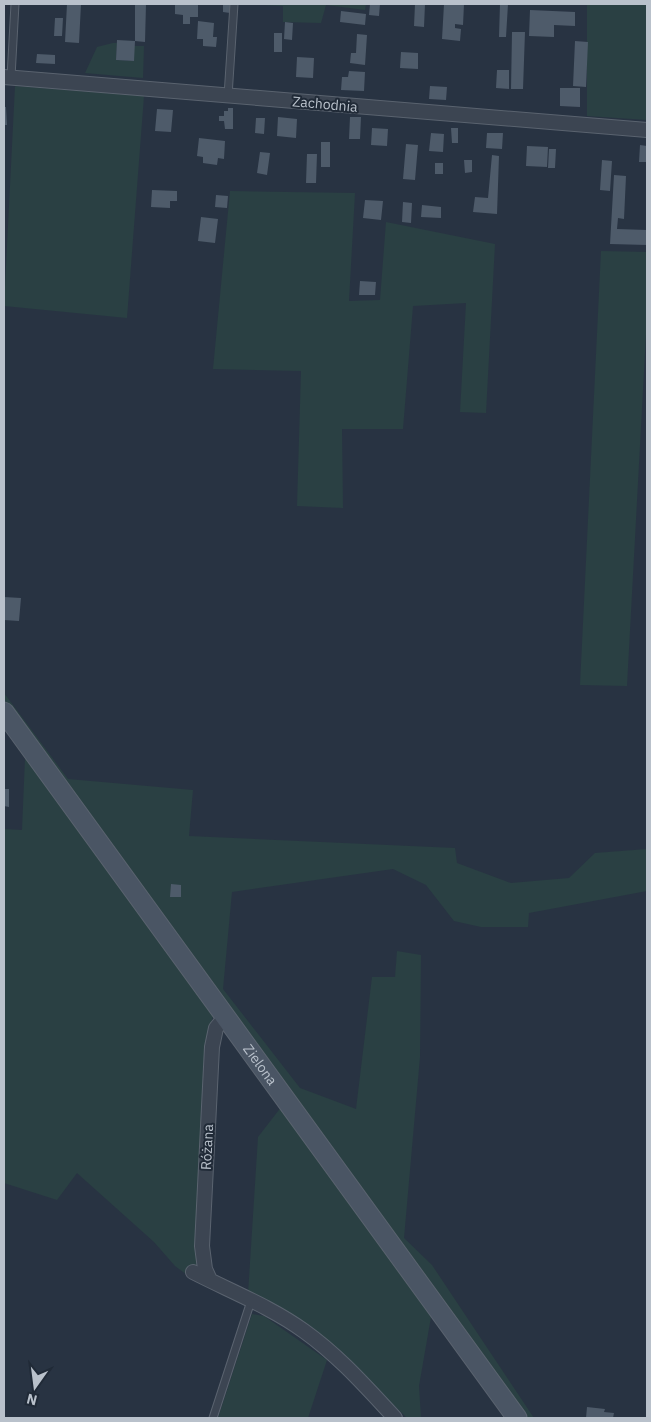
<svg xmlns="http://www.w3.org/2000/svg" width="651" height="1422" viewBox="0 0 651 1422" font-family="'IBM Plex Sans',sans-serif">
  <style>
    .green { fill: #2a4043 }
    .building { fill: #4e5b6a }
    .lines { fill: none; stroke-linecap: round; stroke-linejoin: round }
    .lane-casing { stroke: #5a636f; stroke-width: 9 }
    .street-casing { stroke: #5a636f; stroke-width: 16 }
    .secondary-casing { stroke: #5a636f; stroke-width: 21 }
    .lane { stroke: #3c4552; stroke-width: 7 }
    .street { stroke: #3c4552; stroke-width: 14 }
    .secondary { stroke: #4a5564; stroke-width: 19 }
    .labels { text-anchor: middle; dominant-baseline: central; stroke-width: 4; stroke-linejoin: round; paint-order: stroke }
    .street-label { font-size: 14px; fill: #b9c1cb; stroke: #202a37 }
  </style>
  <rect width="100%" height="100%" fill="#283342"/>
  <path class="green" d="M245 4H366L365 10 326 5 321 23 283 22V6Z
    M587 4H647V120L587 116Z
    M113 43H117L116 60 133 61 134 46H144L143 78 85 73 97 47Z
    M15 86 144 96 127 318 4 306Z
    M230 191 355 193 349 301 380 300 386 222 495 244 486 413 460 412 466 303 413 306 403 429H342L343 508 297 506 301 371 213 369Z
    M601 251 647 252V316L627 686 580 685Z
    M4 693 68 779 193 790 189 836 455 848 457 863 511 883 569 878 595 853 647 849V891L529 913 528 927H481L454 921 426 885 393 869 232 892 223 989 300 1088 356 1109 372 977H395L397 951 421 955 420 1057 404 1238 432 1265 534 1418H525L4 703Z
    M25 758 213 1016 207 1039 195 1240 200 1265 190 1277 175 1266 154 1242 77 1173 57 1200 4 1183V829L22 830Z
    M282 1106 431 1317 419 1386 421 1418H407L371 1383 248 1294 258 1137Z
    M252 1314 264 1316 327 1360 308 1418H218Z"/>
  <path class="building" d="M67 4H81L79 43 65 42Z
    M135 4H146L145 42 135 41 134 61 116 60 117 40 135 41Z
    M175 4H198V17H190V24H183V15L175 14Z
    M223 4H230V13L223 12Z
    M370 4H380L379 16 369 15Z
    M415 4H425L424 27 414 26Z
    M444 4H464L463 25 455 24V28L461 29 460 41 442 39Z
    M500 4H508L506 37H499Z
    M530 10 575 12V26L554 25V37L529 36Z
    M341 11 366 14 365 25 340 22Z
    M55 18H63L62 36H54Z
    M198 21 214 23 213 37H217L216 47 203 46V39H197Z
    M285 22 293 23 292 40 284 39Z
    M512 32H525L523 89H511Z
    M274 33H282V52H274Z
    M357 34 367 35 365 65 350 63 351 53H356Z
    M575 41 588 42 586 87 573 86Z
    M401 52 418 53V69L400 68Z
    M37 54 55 55V64L36 63Z
    M297 57 314 58 313 78 296 77Z
    M497 70H509V89L496 88Z
    M349 71 365 72 364 91 341 90 342 77H348Z
    M430 86 447 87 446 100 429 99Z
    M560 88H580V107L560 106Z
    M4 107H6L7 125H4Z
    M228 108H233V129H225L224 121H219V116H224V111H228Z
    M157 109 173 110 171 132 155 131Z
    M278 117 297 119 296 138 277 136Z
    M350 117H361L360 139H349Z
    M256 118H265L264 134 255 133Z
    M372 128 388 129 387 146 371 145Z
    M451 128H458V143H452Z
    M431 133 444 134 443 152 429 151Z
    M487 133H503L502 149 486 148Z
    M199 138 225 141 224 159 218 158 217 165 203 163V157L197 156Z
    M321 142H330V167H321Z
    M406 144 418 145 415 180 403 179Z
    M640 145 647 146V162H639Z
    M527 146 548 147 547 167 526 166Z
    M549 149H556L555 168H548Z
    M260 152 270 153 267 175 257 173Z
    M307 154H317L316 183H306Z
    M492 155 499 156 497 214 473 212 475 197 488 198Z
    M464 160H472V172L465 173Z
    M602 160 612 161 610 191 600 190Z
    M435 163H443V174H435Z
    M614 175 626 176 624 219 618 218 617 229 647 230V245L610 244Z
    M152 190 177 191V201H170V208L151 207Z
    M216 195 228 196 227 208 215 207Z
    M365 200 383 201 381 220 363 218Z
    M403 202 412 203 411 223 402 222Z
    M422 205 441 207V218L421 217Z
    M201 217 218 219 215 243 198 241Z
    M360 281 376 282 375 295H359Z
    M4 597 21 598 19 621 4 620Z
    M4 789H9V807L4 806Z
    M171 884 181 885V897H170Z
    M587 1407 605 1409 604 1412 614 1413 613 1418H586Z"/>
  <g class="lines">
    <g class="lane-casing">
      <path id="lane" d="M11 77 15 4
        M228 96 234 4
        M213 1418 251 1301"/>
    </g>
    <g class="street-casing">
      <path id="street" d="M4 77 647 130
        M193 1272C230 1291 271 1307 304 1331 339 1356 366 1387 395 1418
        M210 1280 205 1269 202 1246 212 1047 216 1028 226 1016"/>
    </g>
    <g class="secondary-casing">
      <g id="secondary">
        <path id="s1" d="M4 712 517 1418"/>
      </g>
    </g>
    <use href="#lane" class="lane"/>
    <use href="#street" class="street"/>
    <use href="#secondary" class="secondary"/>
  </g>
  <g class="labels">
    <g class="street-label">
      <text transform="translate(325 104) rotate(5)">Zachodnia</text>
      <text stroke="none"><textPath href="#s1" startOffset="436">Zielona</textPath></text>
      <text transform="translate(207 1147) rotate(-87)">Różana</text>
    </g>
  </g>
  <rect width="651" height="1422" fill="none" stroke="#b9c1cb" stroke-width="10"/>
  <g transform="translate(35 1387) rotate(194)" stroke="#202a37" stroke-width="4" paint-order="stroke">
  <path d="M0-4L9 19L0 12L-9 19Z" fill="#b9c1cb"/>
  <text y="-8" font-size="14" font-weight="bold" text-anchor="middle" fill="#b9c1cb">N</text>
  </g>
</svg>
